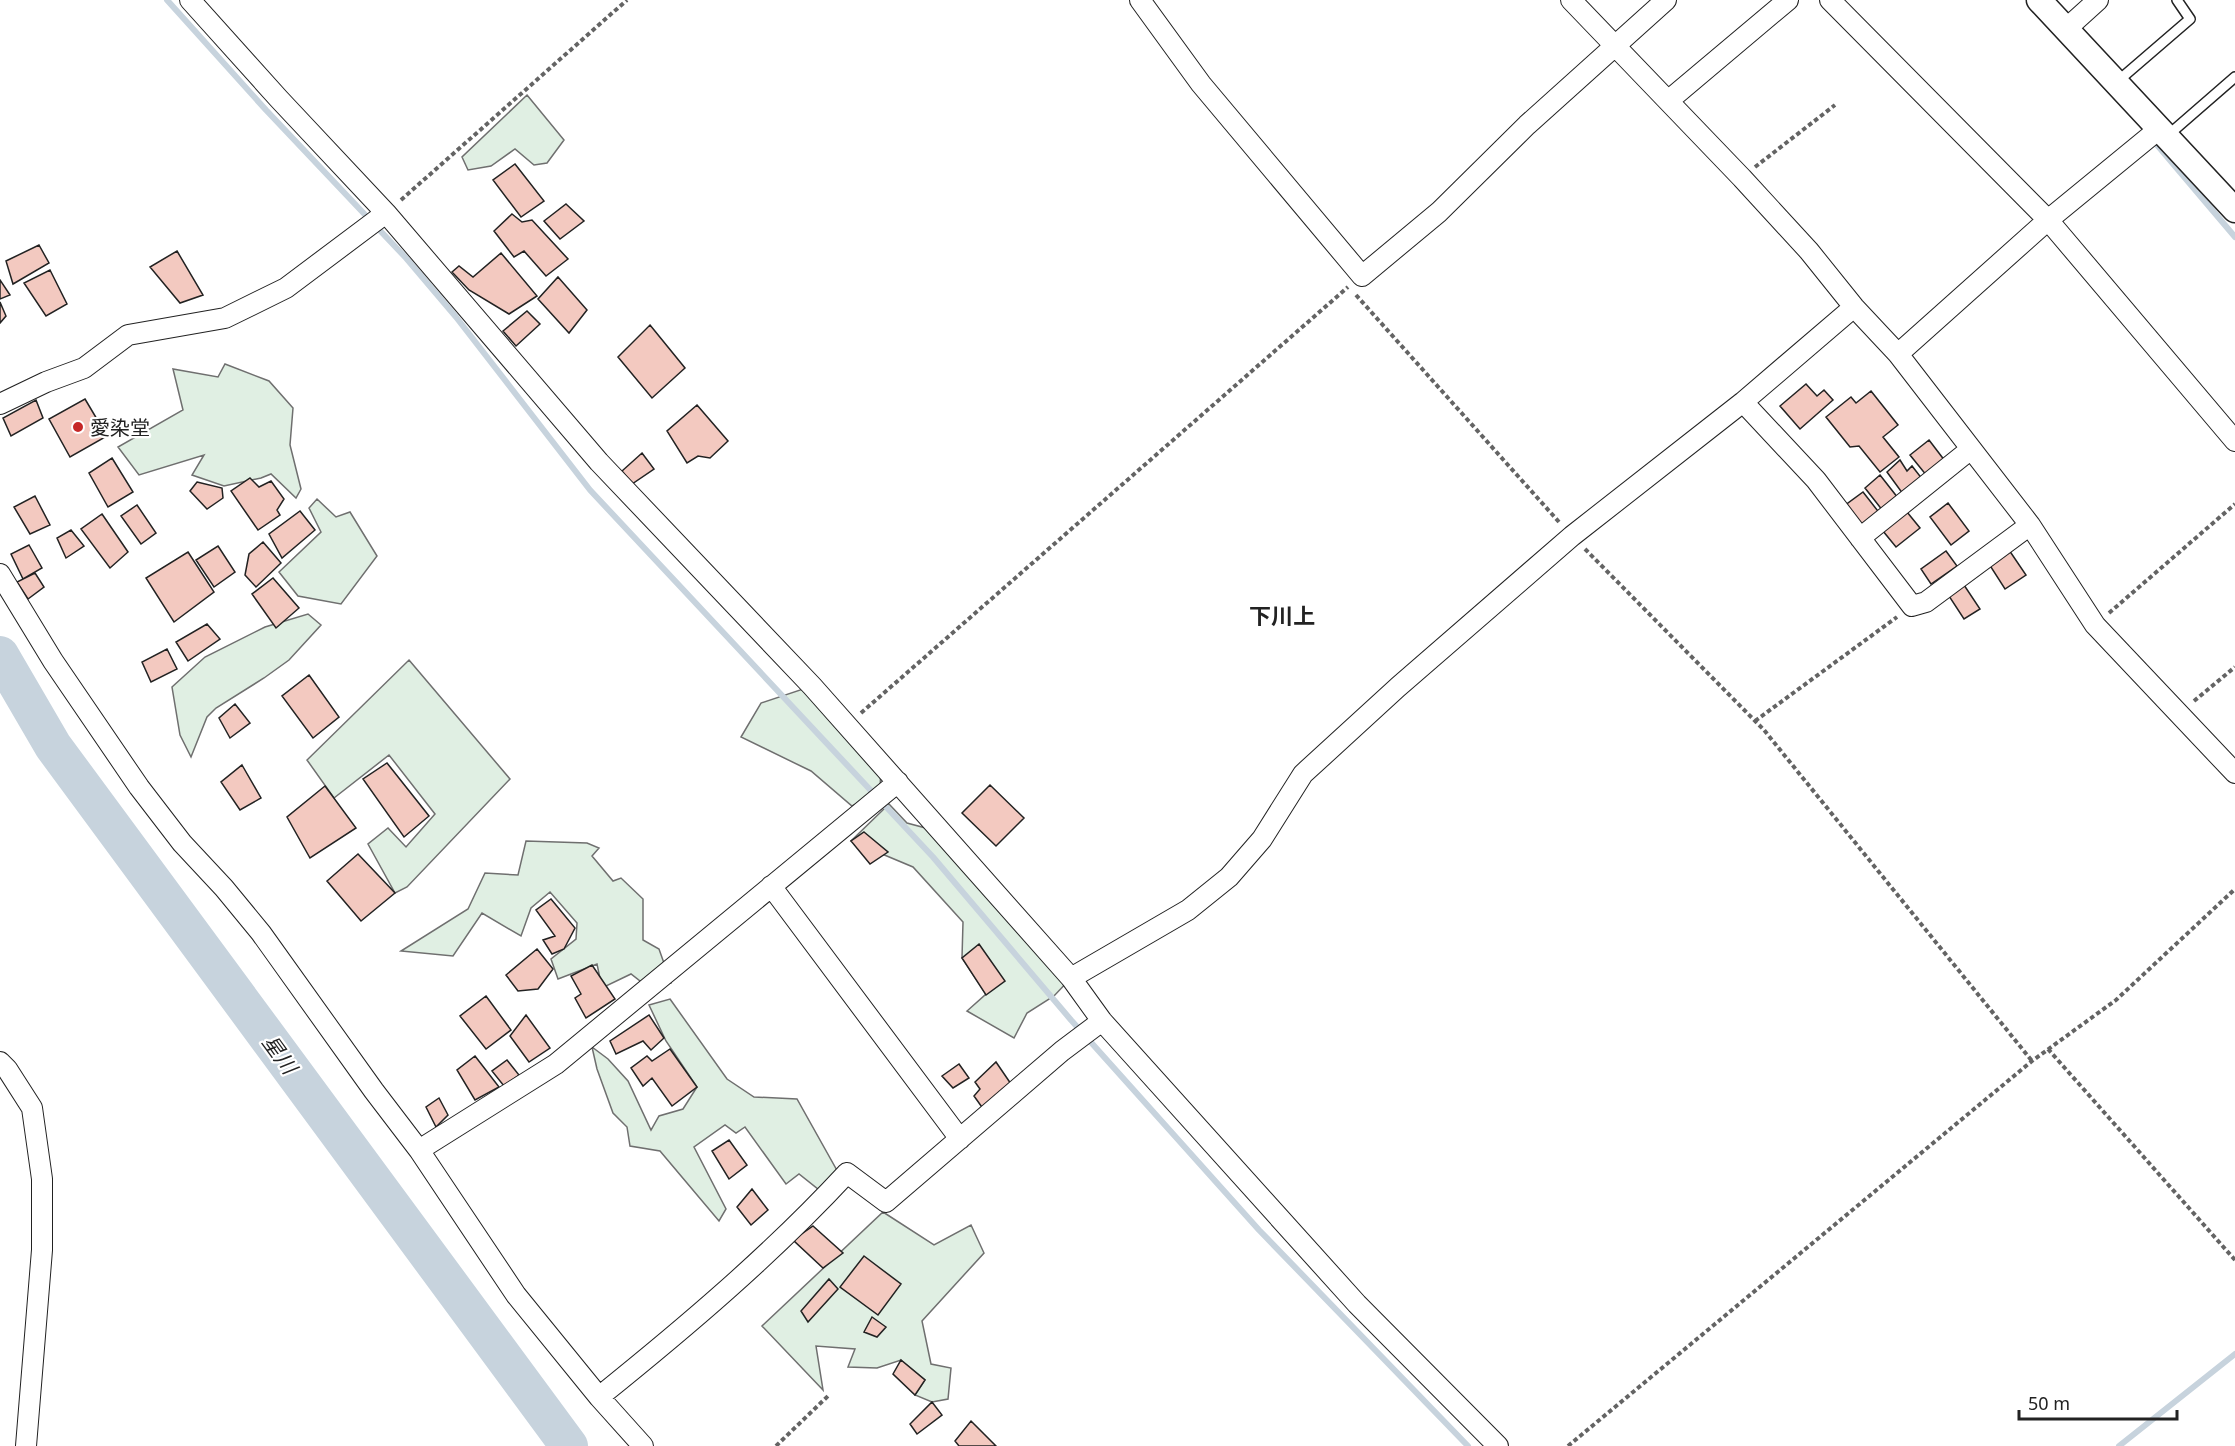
<svg xmlns="http://www.w3.org/2000/svg" width="2235" height="1446" viewBox="0 0 2235 1446" font-family="'Noto Sans','Noto Sans JP',sans-serif">
  <style>
    .green { fill: #e0efe3; stroke: #6f6f6f; stroke-width: 1.5 }
    .lines { fill: none; stroke-linecap: round; stroke-linejoin: round }
    .stream { stroke: #c7d3dd; stroke-width: 6 }
    .river { stroke: #c7d3dd; stroke-width: 38 }
    .building { fill: #f3c9c0; stroke: #222; stroke-width: 1.5 }
    .service-casing { stroke: #222; stroke-width: 12 }
    .minor-casing { stroke: #222; stroke-width: 22 }
    .tertiary-casing { stroke: #222; stroke-width: 27 }
    .path { stroke: #646464; stroke-width: 4; stroke-dasharray: 4.5 3; stroke-linecap: butt }
    .service { stroke: #fff; stroke-width: 9 }
    .minor { stroke: #fff; stroke-width: 20 }
    .tertiary { stroke: #fff; stroke-width: 24 }
    .poi-dot { fill: #c62828; stroke: #fff; stroke-width: 2 }
    .labels { text-anchor: middle; dominant-baseline: central; stroke-width: 4.5; stroke-linejoin: round; paint-order: stroke }
    .poi-label { font-size: 20px; fill: #222; stroke: #fff; text-anchor: start }
    .water-label { font-size: 21px; font-style: italic; fill: #222; stroke: #fff }
    .quarter-label { font-size: 22px; font-weight: bold; fill: #222; stroke: #fff }
  </style>
  <rect width="100%" height="100%" fill="#fff"/>
  <path class="green" d="M527 95 564 140 547 163 534 165 515 149 491 166 468 170 462 157Z
    M225 364 269 381 293 408 290 445 301 489 296 498 271 474 261 478 224 486 192 475 204 455 139 475 118 447 183 410 173 369 218 377Z
    M317 499 336 517 350 512 377 556 341 604 298 596 279 572 321 532 309 508Z
    M308 614 321 625 289 660 264 678 216 708 207 717 191 757 180 735 172 687 205 657 265 627Z
    M409 660 510 779 407 887 395 893 368 844 388 828 406 847 435 814 389 755 334 798 307 760Z
    M812 686 881 762 880 792 852 806 811 771 741 737 761 703Z
    M889 804 907 823 933 830 1071 978 1054 996 1027 1013 1014 1038 967 1011 986 994 962 958 963 922 913 867 851 841Z
    M526 841 587 843 599 848 592 856 613 881 621 878 643 899V940L659 949 671 983 649 988 631 974 602 988 597 964 558 979 551 959 576 939 577 923 550 892 531 908 521 936 482 913 453 956 401 951 468 909 485 873 518 875Z
    M670 999 727 1079 754 1097 797 1099 839 1174 818 1189 799 1174 786 1184 745 1127 736 1133 725 1125 694 1147 726 1209 719 1221 660 1151 630 1146 627 1127 613 1113 597 1069 592 1047 608 1059 628 1081 651 1130 659 1116 683 1109 697 1087 666 1041 649 1005Z
    M883 1212 934 1245 971 1225 984 1253 922 1321 931 1364 951 1368 948 1399 932 1402 915 1395 925 1380 901 1360 877 1368 848 1367 855 1349 816 1346 823 1390 762 1326Z"/>
  <g class="lines">
    <path class="stream" d="M167 0 266 110 406 258 456 317 590 490 933 857 1071 1020 1259 1230 1468 1446
      M2152 139 2235 237
      M2119 1446 2235 1354"/>
    <path class="river" d="M0 655 53 746 569 1446"/>
  </g>
  <path class="building" d="M515 164 544 201 521 217 493 180Z
    M566 204 584 221 560 239 544 221Z
    M512 214 522 222 532 220 568 259 546 276 524 251 514 257 494 231Z
    M39 245 49 263 13 284 6 261Z
    M177 251 203 295 180 303 150 267Z
    M501 253 537 296 509 314 469 290 452 272 459 266 473 277Z
    M50 270 67 304 46 316 24 283Z
    M558 277 587 310 569 333 538 299Z
    M0 280 10 295 0 299Z
    M0 302 6 316 0 323Z
    M527 311 540 324 516 346 503 331Z
    M650 325 685 368 652 398 618 357Z
    M1806 384 1817 396 1824 390 1833 400 1800 429 1780 406Z
    M1871 391 1898 425 1883 437 1899 457 1880 472 1859 446 1850 447 1826 417 1851 397 1856 403Z
    M85 399 107 436 70 457 49 419Z
    M36 400 43 418 11 436 3 418Z
    M697 405 728 441 710 458 698 456 687 463 667 431Z
    M1929 440 1945 461 1927 476 1910 455Z
    M642 453 654 469 632 484 622 471Z
    M112 458 133 492 108 507 89 473Z
    M1900 460 1907 471 1912 466 1923 480 1903 494 1887 472Z
    M1880 475 1898 498 1883 511 1865 488Z
    M250 478 259 487 271 481 284 499 277 510 280 515 258 530 231 491Z
    M197 482 222 488 223 498 207 509 190 491Z
    M1863 492 1881 515 1862 530 1844 506Z
    M35 496 50 525 30 534 14 507Z
    M1948 503 1969 531 1951 545 1930 517Z
    M137 505 156 533 141 544 121 516Z
    M300 511 315 530 282 558 269 534Z
    M1907 512 1920 528 1896 547 1883 531Z
    M102 514 128 552 110 568 81 529Z
    M71 530 84 546 66 558 57 538Z
    M263 542 281 563 256 587 245 575 249 554Z
    M29 545 42 568 23 579 11 554Z
    M218 546 235 572 214 587 196 560Z
    M2009 550 2026 575 2005 589 1989 564Z
    M1946 551 1957 566 1931 584 1921 569Z
    M188 552 214 592 174 622 146 578Z
    M35 573 44 587 28 599 17 582Z
    M273 578 299 608 276 628 252 594Z
    M1962 582 1980 609 1964 619 1947 593Z
    M207 624 220 639 188 661 176 642Z
    M167 649 177 669 151 682 142 662Z
    M309 675 339 717 313 738 282 696Z
    M235 704 250 723 230 738 219 718Z
    M387 763 429 816 404 837 363 779Z
    M242 765 261 798 240 810 221 782Z
    M990 785 1024 818 996 846 962 813Z
    M325 786 356 828 310 858 287 817Z
    M864 832 888 852 870 864 851 841Z
    M358 854 395 893 361 921 327 881Z
    M551 899 575 928 564 949 552 954 543 940 555 936 536 910Z
    M979 944 1005 981 986 995 962 958Z
    M537 949 553 969 538 989 518 991 506 975Z
    M592 965 615 999 586 1018 575 998 581 994 571 976Z
    M486 996 511 1030 486 1049 460 1016Z
    M526 1015 550 1048 529 1062 510 1036Z
    M649 1015 664 1038 651 1050 643 1041 616 1054 610 1041Z
    M670 1049 697 1087 672 1106 652 1078 643 1086 631 1068 647 1056 652 1061Z
    M475 1056 499 1087 475 1100 457 1070Z
    M507 1060 519 1075 504 1086 492 1071Z
    M996 1062 1011 1084 984 1110 974 1096 980 1089 975 1082Z
    M959 1064 969 1078 953 1088 942 1076Z
    M439 1098 448 1115 436 1127 426 1107Z
    M729 1140 747 1165 729 1179 712 1151Z
    M752 1189 768 1210 751 1225 737 1207Z
    M813 1226 843 1253 823 1268 793 1240Z
    M864 1256 901 1284 878 1315 840 1287Z
    M829 1279 838 1289 808 1322 801 1311Z
    M872 1317 886 1327 877 1337 864 1332Z
    M901 1360 925 1380 915 1395 893 1374Z
    M932 1402 942 1415 917 1434 910 1424Z
    M971 1421 996 1446H959L955 1441Z"/>
  <g class="lines">
    <g class="service-casing">
      <path id="service" d="M2118 81 2190 19 2177 0
        M2166 137 2235 77"/>
    </g>
    <g class="minor-casing">
      <path id="minor" d="M190 0 279 99 386 213 599 462 812 686 1071 978 1102 1021 1357 1304 1498 1446
        M1140 0 1201 84 1362 276 1439 212 1527 125 1666 0
        M1571 0 1742 178 1809 251 1854 307 1898 354 2030 525 2095 625 2235 773
        M1830 0 2048 220 2235 441
        M2066 29 2098 0
        M1668 101 1788 0
        M1898 354 2048 220 2159 129
        M1743 402 1816 480 1912 606 1926 602 2030 525
        M0 404 46 382 84 368 128 335 225 318 286 288 386 213
        M1860 538 1971 449
        M0 574 53 661 139 787 182 843 224 888 261 933 374 1091 419 1150 516 1295 599 1397 643 1446
        M771 886 960 1139
        M1071 978 1188 910 1229 877 1262 839 1303 774 1398 687 1572 536 1743 402 1854 307
        M0 1062 7 1069 32 1108 42 1179V1250L26 1446
        M419 1150 556 1064 898 782
        M599 1397C686 1327 771 1255 847 1173L886 1202 1062 1051 1102 1021"/>
    </g>
    <g class="tertiary-casing">
      <path id="tertiary" d="M2039 0 2235 210"/>
    </g>
    <path class="path" d="M1755 167 1835 105
      M401 200 627 0
      M1356 295 1559 522
      M1585 549 1764 730 2032 1061
      M2109 613 2235 504
      M2194 701 2235 667
      M861 713 1348 287
      M1755 721 1897 617
      M2048 1049 2235 1260
      M776 1446 829 1395
      M1568 1446 2032 1061 2116 1000 2235 889"/>
    <use href="#service" class="service"/>
    <use href="#minor" class="minor"/>
    <use href="#tertiary" class="tertiary"/>
  </g>
  <circle class="poi-dot" cx="78" cy="427" r="6"/>
  <g class="labels">
    <g class="poi-label">
      <text x="90" y="427">愛染堂</text>
    </g>
    <g class="water-label">
      <text transform="translate(280 1054) rotate(54)">星川</text>
    </g>
    <g class="quarter-label">
      <text x="1282" y="615">下川上</text>
    </g>
  </g>
  <path d="M2019 1410v9h158v-9" fill="none" stroke="#222222" stroke-width="3"/>
  <text x="2028" y="1410" font-size="18" fill="#222222" stroke="#ffffff" stroke-width="4.5" paint-order="stroke">50 m</text>
</svg>
